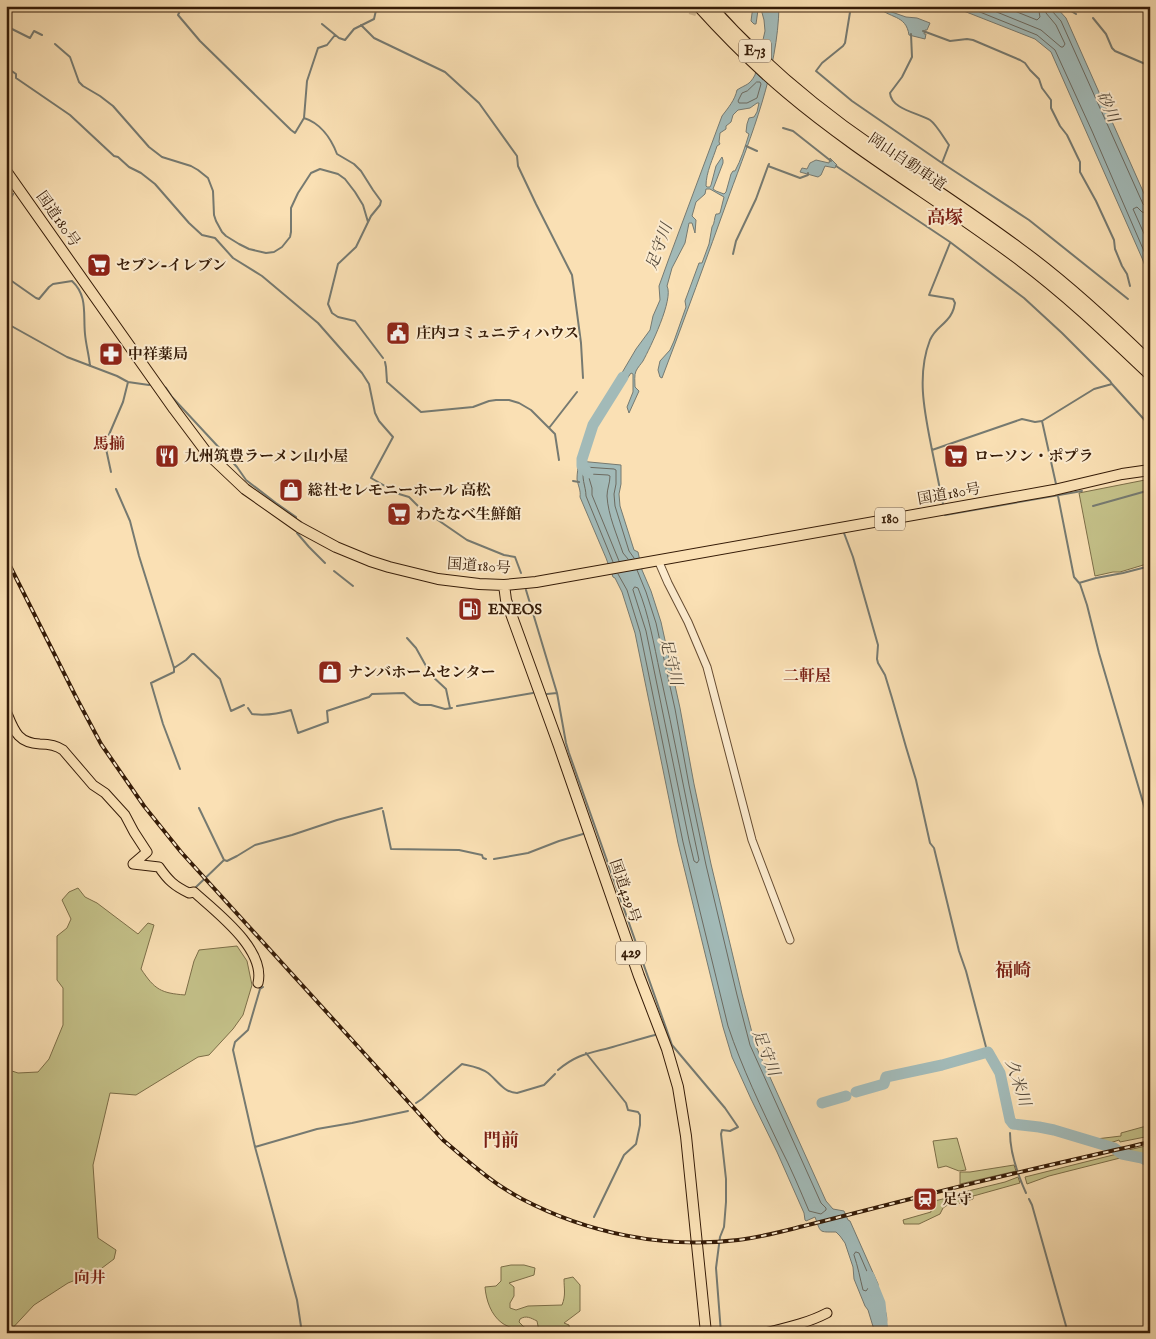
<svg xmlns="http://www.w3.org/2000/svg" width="1156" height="1339" viewBox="0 0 1156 1339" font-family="'IM FELL English','Noto Serif JP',serif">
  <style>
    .green { fill: #c4c189; stroke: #7c6e48 }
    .water { fill: #a2bab8; stroke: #767a71; fill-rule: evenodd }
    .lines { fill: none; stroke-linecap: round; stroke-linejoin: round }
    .shore { stroke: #6c6a60; stroke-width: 1 }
    .stream { stroke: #767a71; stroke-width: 2 }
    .river { stroke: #a2bab8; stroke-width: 11 }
    .minor-tunnel { stroke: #d3b991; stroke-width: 7; stroke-dasharray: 7 3.5; stroke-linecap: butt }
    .minor-casing { stroke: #664c32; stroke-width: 9 }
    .major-casing { stroke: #351b07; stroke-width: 11 }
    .highway-casing { stroke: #351b07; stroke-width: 12 }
    .minor { stroke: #fcebce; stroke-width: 7 }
    .major { stroke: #fae0b4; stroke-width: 9 }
    .highway { stroke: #fae0b4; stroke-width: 10 }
    .rail-casing { stroke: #351b07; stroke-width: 4 }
    .rail { stroke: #fcebce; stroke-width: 2; stroke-dasharray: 5.5; stroke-linecap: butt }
    .labels { text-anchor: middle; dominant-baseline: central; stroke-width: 4; stroke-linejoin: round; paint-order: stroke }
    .shield { fill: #fcebce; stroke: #715943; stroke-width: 1 }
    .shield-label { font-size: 14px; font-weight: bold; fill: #351b07 }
    .street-label { font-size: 15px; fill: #351b07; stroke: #fcebce }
    .poi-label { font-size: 15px; font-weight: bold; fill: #351b07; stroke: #fcebce; text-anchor: start }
    .water-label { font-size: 16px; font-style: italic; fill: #564b3c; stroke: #fcebce }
    .neighbourhood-label { font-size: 16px; font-weight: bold; fill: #7a1f14; stroke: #fcebce }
    .quarter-label { font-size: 18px; font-weight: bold; fill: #7a1f14; stroke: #fcebce }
  </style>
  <rect width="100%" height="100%" fill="#fae0b4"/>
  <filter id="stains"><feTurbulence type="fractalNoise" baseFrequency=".004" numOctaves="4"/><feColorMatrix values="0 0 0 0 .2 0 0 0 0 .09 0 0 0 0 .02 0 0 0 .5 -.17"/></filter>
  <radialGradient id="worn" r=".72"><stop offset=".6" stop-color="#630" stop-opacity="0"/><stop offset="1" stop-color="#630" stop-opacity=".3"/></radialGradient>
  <path class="green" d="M1150 479V563L1120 572H1113L1095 576 1079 493Z
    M78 888 85 897 97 903 138 934 148 923 154 925 141 969C155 990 161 993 185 995L194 961 199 950 237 946 247 961 252 985 243 1015 233 1029 209 1055 198 1057 136 1095 110 1093 93 1165 98 1238 116 1250 114 1259 98 1271 68 1283 34 1305 8 1333H6V1069L18 1073 38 1072 49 1059 63 1025V988L57 980V936L67 928 71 919 62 900 69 892Z
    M1150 1125V1136L1120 1142 1119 1140 1110 1143 1096 1139 1121 1136V1133Z
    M957 1138 966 1170 959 1171 946 1166 938 1168 933 1141Z
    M1150 1145V1153C1144 1154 1129 1154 1124 1151Z
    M1117 1154 1124 1157 1049 1176 1027 1184 1025 1177Z
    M1014 1165 1016 1171 960 1184V1172H970Z
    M1018 1177 1020 1183 977 1195 973 1196V1199L960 1203 949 1204 943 1208 940 1214 919 1224H904L903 1220 931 1212 930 1202 960 1195V1193L1005 1182Z
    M511 1265H524L535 1268 534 1275 509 1283 514 1287V1296L510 1303V1308L516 1310 528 1306 562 1305C566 1295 564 1289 564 1279L573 1277 580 1285V1311L564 1323 569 1325 570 1332 553 1330 539 1331 537 1321C531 1318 526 1315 520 1319L519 1322 524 1327 529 1329V1333C520 1330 509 1328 502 1323 491 1315 486 1300 485 1287L496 1286 501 1281V1267Z"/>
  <path class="water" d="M753 6H779C778 71 751 136 729 196 707 257 685 318 662 378L660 377 658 370 660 361 670 350 674 341 686 307 685 301 699 263H702L709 244 712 227C715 223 714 218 716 214H718L720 213 724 197 710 189H706L705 194 696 202 692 216 696 220 695 233 692 223H689L685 243 672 268 667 286C674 299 650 348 643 361 641 364 638 367 636 371 634 375 635 382 635 387L639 391 629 413 627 407 633 392V374L631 373 620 389 616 391 613 388 636 349 650 330 653 316 660 300 659 286 668 261 722 116C728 108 735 100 737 90 746 84 749 86 755 75L765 31 764 20 761 9 758 10 756 24H754L751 21ZM757 103H759L757 112 754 117 749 118 747 124 746 132 749 134C745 147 741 160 735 171H733L731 174 726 192 724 194 716 191 713 189 723 163V160L722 157 716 166 711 185 710 187H707L706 186C706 172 713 159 717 146L720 144 719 142 720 133 726 129V126L731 122 733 115 738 110 750 108Z
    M877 6H882L883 9 906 17 917 18 930 23 927 30H925L924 34H926L925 39 909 35C906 14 889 19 877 6Z
    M951 6H1055L1066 18 1150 207V279L1142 258 1051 52 1035 39Z
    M830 158 837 165 835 168 825 166 821 175 818 177 800 172 802 168 807 169 810 163 816 160 829 163Z
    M579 461 621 465V484L619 494 620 506 634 550 638 552 642 570 651 591 661 622 680 708 694 784 711 864 742 994 755 1044 826 1201 833 1209 844 1211 848 1220 850 1221 878 1284V1289H874L873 1292C875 1300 878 1299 882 1305 886 1310 888 1319 886 1324L888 1328 889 1333H875L868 1310 865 1306 854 1279 853 1267 845 1243 840 1236 836 1232C818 1232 821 1233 815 1217L806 1221 805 1220 804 1213 777 1152 751 1099 732 1057 723 1027 678 843 635 633 622 592 615 578 613 577 606 558 580 497C581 490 578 486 577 479 577 474 578 467 579 461Z"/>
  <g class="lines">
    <path class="shore" d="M965 6 1037 35 1055 50 1092 131 1150 265
      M982 6 1041 30 1061 47H1063L1065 44 1056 25 1046 13 1045 6
      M1002 6 1037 20 1040 17 1038 6
      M1051 6 1052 11 1061 21 1143 204 1146 207 1150 208
      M757 82H760L761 84 757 98 747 103H739L738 101 742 93 747 91Z
      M1150 214 1142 212 1137 207 1133 209 1150 247
      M619 561 592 495V488L589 478 590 474 608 475 610 476C610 483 607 489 607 496 608 515 617 535 623 553L628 559
      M613 562 586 496C586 486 580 477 585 467L614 469 616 470V484L614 494 615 506 629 551 634 558
      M618 574 627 590 640 632 683 842 728 1026C742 1068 761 1107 780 1147 791 1168 800 1190 809 1211L821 1214 826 1210V1208L821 1203 750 1045 737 995 706 865 689 785 675 709 656 623 646 592 637 570
      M635 587 638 588C649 615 654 645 660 673 674 735 685 797 699 860L697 863 694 861 689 840 646 631 633 590Z
      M856 1252 859 1253 872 1283 866 1291 863 1290C860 1278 858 1267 854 1255Z"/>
    <path class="stream" d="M179 6 181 9 178 15 200 41 291 130 295 133 304 118C320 123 331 138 337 154L354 164 361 171 373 190 381 201 380 205 371 216 356 247 338 264 328 304 332 313 338 317 355 321 383 358
      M851 6 845 43 843 46 822 63 816 71 852 101 942 163
      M1068 6 1071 11 1076 14
      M1093 18 1106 34 1112 48 1115 51 1150 66
      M322 24 339 38 345 40 354 29 374 19 377 6
      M361 25 374 38 445 72 479 103 517 156 518 166 536 204 572 275 581 343 583 378
      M6 26 30 38 34 31 42 35
      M923 31 950 41 967 39 973 40 1020 60 1025 63 1030 70 1039 79 1042 88 1051 100V108L1060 126 1067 135 1080 162V172L1096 201 1114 240 1115 249 1122 266 1127 274 1130 286
      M911 34 912 57 902 77 890 93C891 109 918 113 930 120 936 124 944 138 949 145L942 163 1029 220 1128 299
      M55 44 70 57 79 82 83 86 100 96 113 106 149 147 162 157 191 166 198 170 208 178 213 191 214 215 216 221 222 232 226 236 239 244 249 249 266 253 274 252 282 247 290 237 291 232V208L298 193 311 173 320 169 338 174 345 179 355 192 363 205 368 222
      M6 67 16 74V78L70 115 114 156 118 157 129 167 141 173 155 184 189 223 202 235 215 238 233 258 262 276 318 323 362 373 369 384 375 413 379 421 393 437 371 478 399 494 409 497 419 507 467 540 504 555 515 557 521 573
      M304 118 307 81 318 48 327 45 335 35
      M783 128 793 131 831 161
      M746 146 757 151
      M769 164 768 166 800 178 808 175V173
      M836 166 950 242 1024 298 1062 333 1110 381 1112 384 1094 389 1042 421 1056 484
      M12 196 13 194
      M6 206 7 205
      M733 254 736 241 756 199 768 166
      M6 277 36 298 39 299 49 287 53 284 72 281C88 296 83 314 85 334 86 345 89 355 90 366
      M6 323 67 357 117 376 128 382 149 385
      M385 362 386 367 387 382 421 412 473 407 489 401 496 400H509L519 403 531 410 555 434 559 460
      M1112 384 1150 426
      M164 387 166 388 172 397 237 467 246 480 276 503 296 517V518
      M549 428 577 392
      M932 450C925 414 916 376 930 340 935 329 940 328 947 320 952 315 954 309 955 303L953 299 929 295 950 243
      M111 472 105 444 123 402 128 382
      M573 481 579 482
      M116 489 130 521 139 556 174 668V672L151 683 163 724 180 769
      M1058 496 1074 577 1080 584 1087 605 1099 653 1150 826
      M943 504 932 450 1022 419 1035 422 1042 421
      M1093 506 1150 490
      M945 515 1082 491
      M297 533 309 547 325 563
      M844 533 853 557 878 645 877 659 878 663 885 675 892 698 906 747 916 780 930 843 934 848 959 951 966 971 986 1047 988 1052
      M334 571 353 586
      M1079 583 1096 578 1123 573 1150 566
      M526 590 557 693 566 743 569 753 672 1045 725 1108 738 1127 730 1131 722 1130 721 1134 726 1179V1202L724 1227 720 1237 716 1268 721 1333
      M407 638 416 648 431 675 446 689 450 708
      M174 668 186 660 192 654H194L220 679 231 711 244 705
      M547 694 557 693
      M457 706 533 693
      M248 708 252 714C266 716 278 714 291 710L298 733 328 722 327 711 369 697 372 694 404 693 414 702 420 705H431L445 709 452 708
      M199 808 224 860 227 861 237 856 255 845 292 835 337 820 382 808
      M383 811 391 849 459 850 482 855 483 858 486 859
      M494 859 528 853 559 841 583 834
      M195 888 224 860
      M263 987 260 989 248 1030 235 1042 233 1050 255 1147 297 1300 302 1333
      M586 1053 626 1103 628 1110 638 1112 640 1115V1125L636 1144 624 1155 594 1217
      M558 1070C576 1055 586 1054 609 1048 624 1044 639 1039 655 1035
      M416 1103 422 1099 462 1064C471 1066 480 1067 488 1073 497 1080 504 1093 517 1093L544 1085 555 1074
      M1013 1125V1124
      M1010 1133C1010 1153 1018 1175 1026 1193
      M255 1147 317 1129 352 1123 408 1111
      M1029 1199 1032 1205 1068 1333
      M797 1328 802 1333"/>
    <path class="river" d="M588 473 582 466V459L593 425 623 377
      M856 1092 884 1084 886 1077 942 1065 988 1052 1000 1073 1010 1120 1013 1124 1039 1127 1054 1130 1114 1148 1122 1154 1142 1158 1150 1162
      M822 1103 846 1096
      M869 1276 880 1303 883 1333"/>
    <path class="minor-tunnel" d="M692 15 695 6"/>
    <g class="minor-casing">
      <path id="minor" d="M658 560 668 583 688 622 707 667 752 840 790 940"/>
    </g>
    <g class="major-casing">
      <path id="major" d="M6 711C14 730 17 743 40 744 49 744 56 745 63 750L93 785 105 793 125 815 134 832 147 852 133 864
        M133 864 159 867C168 880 174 886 189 893L194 892C216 912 266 949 258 983
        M765 1333C785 1328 808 1323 827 1313"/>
    </g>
    <g class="highway-casing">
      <path id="highway" d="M698 6C726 37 755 66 787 93 858 153 939 200 1014 256 1063 292 1106 333 1150 375
        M711 6C759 60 816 108 876 149 924 182 972 213 1019 248 1066 282 1108 321 1150 362
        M6 171 174 409 207 453 245 489 299 527 336 547 370 561 389 567 438 579 479 584 504 585 536 582 1054 490 1122 474 1150 470
        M504 585 506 600 559 746 639 976 667 1049 678 1087 686 1136 706 1333"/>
    </g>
    <use href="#minor" class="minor"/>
    <use href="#major" class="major"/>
    <use href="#highway" class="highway"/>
    <g class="rail-casing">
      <path id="rail" d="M6 558 76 697 101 744 144 806 181 852 443 1140C468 1161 493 1184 522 1199 587 1233 664 1249 738 1240 763 1237 787 1230 812 1224 847 1215 883 1206 918 1197 995 1177 1073 1160 1150 1142"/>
    </g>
    <use href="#rail" class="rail"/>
  </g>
  <defs>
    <g id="supermarket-square" transform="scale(1.25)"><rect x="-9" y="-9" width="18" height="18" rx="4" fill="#8f2418" stroke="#fcebce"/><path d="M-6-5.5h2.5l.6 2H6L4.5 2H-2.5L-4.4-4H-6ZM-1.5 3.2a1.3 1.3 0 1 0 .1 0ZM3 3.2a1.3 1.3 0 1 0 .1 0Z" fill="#fff"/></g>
    <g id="civic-square" transform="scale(1.25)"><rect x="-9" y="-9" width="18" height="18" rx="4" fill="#8f2418" stroke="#fcebce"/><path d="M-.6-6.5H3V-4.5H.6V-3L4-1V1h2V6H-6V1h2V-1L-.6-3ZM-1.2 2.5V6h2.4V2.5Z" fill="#fff"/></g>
    <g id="pharmacy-square" transform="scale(1.25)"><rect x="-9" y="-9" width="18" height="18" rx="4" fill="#8f2418" stroke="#fcebce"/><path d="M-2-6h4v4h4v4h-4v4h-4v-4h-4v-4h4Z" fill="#fff"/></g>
    <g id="restaurant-square" transform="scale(1.25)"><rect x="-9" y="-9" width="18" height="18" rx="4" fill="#8f2418" stroke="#fcebce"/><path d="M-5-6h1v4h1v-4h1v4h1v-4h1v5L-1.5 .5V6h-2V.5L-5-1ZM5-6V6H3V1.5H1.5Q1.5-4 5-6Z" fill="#fff"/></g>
    <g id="shop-square" transform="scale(1.25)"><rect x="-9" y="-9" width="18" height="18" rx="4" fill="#8f2418" stroke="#fcebce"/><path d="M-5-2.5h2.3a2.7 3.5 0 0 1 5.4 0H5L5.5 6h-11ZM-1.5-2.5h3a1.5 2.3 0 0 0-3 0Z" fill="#fff"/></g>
    <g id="fuel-square" transform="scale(1.25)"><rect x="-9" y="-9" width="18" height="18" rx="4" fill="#8f2418" stroke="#fcebce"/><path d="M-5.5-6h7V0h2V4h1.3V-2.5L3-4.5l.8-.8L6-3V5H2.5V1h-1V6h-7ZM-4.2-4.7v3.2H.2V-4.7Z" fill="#fff"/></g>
    <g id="station-square" transform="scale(1.25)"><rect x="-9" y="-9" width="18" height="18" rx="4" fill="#8f2418" stroke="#fcebce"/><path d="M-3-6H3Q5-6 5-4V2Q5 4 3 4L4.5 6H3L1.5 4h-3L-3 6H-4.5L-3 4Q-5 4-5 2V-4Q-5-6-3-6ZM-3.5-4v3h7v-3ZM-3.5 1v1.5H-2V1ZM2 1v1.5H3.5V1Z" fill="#fff"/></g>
  </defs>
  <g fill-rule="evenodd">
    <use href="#supermarket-square" x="99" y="265"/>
    <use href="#civic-square" x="398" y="333"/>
    <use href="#pharmacy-square" x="111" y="354"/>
    <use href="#restaurant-square" x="167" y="456"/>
    <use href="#supermarket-square" x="956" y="456"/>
    <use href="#shop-square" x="291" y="490"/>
    <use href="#supermarket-square" x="399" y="514"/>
    <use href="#fuel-square" x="470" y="609"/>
    <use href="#shop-square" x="330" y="672"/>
    <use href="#station-square" x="925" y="1199"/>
  </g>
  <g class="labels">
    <g class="shield">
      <rect x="739" y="39.5" width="32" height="23" rx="4"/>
      <rect x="875" y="507.5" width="30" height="23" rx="4"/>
      <rect x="616" y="941.5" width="30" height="23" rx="4"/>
    </g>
    <g class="shield-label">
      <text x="755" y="51">E73</text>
      <text x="890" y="519">180</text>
      <text x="631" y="953">429</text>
    </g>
    <g class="street-label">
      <text transform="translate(907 162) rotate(34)">岡山自動車道</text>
      <text transform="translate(58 219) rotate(55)">国道180号</text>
      <text transform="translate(949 494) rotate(-10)">国道180号</text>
      <text transform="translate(479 566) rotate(4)">国道180号</text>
      <text transform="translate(625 891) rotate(71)">国道429号</text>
    </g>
    <g class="poi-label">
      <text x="116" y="265">セブン-イレブン</text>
      <text x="416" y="333">庄内コミュニティハウス</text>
      <text x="128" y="354">中祥薬局</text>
      <text x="184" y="456">九州筑豊ラーメン山小屋</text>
      <text x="974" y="456">ローソン・ポプラ</text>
      <text x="308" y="490">総社セレモニーホール 高松</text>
      <text x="416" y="514">わたなべ生鮮館</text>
      <text x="488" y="609">ENEOS</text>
      <text x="348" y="672">ナンバホームセンター</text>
      <text x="942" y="1199">足守</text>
    </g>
    <g class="water-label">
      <text transform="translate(1107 107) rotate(66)">砂川</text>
      <text transform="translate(660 247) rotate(-70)">足守川</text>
      <text transform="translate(670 662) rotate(76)">足守川</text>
      <text transform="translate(765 1053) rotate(69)">足守川</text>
      <text transform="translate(1017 1083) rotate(72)">久米川</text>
    </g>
    <g class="neighbourhood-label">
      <text x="109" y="445">馬揃</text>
      <text x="807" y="677">二軒屋</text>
      <text x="90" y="1279">向井</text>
    </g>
    <g class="quarter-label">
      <text x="945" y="218">高塚</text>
      <text x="1013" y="971">福崎</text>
      <text x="501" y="1141">門前</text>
    </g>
  </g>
  <rect width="1156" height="1339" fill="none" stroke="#fae0b4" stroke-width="25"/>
  <rect x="8" y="8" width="1141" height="1324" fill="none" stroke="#351b07" stroke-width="2.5"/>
  <rect x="12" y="12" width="1131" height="1314" fill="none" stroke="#351b07"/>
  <rect width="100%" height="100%" filter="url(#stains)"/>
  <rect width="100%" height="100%" fill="url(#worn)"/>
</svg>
